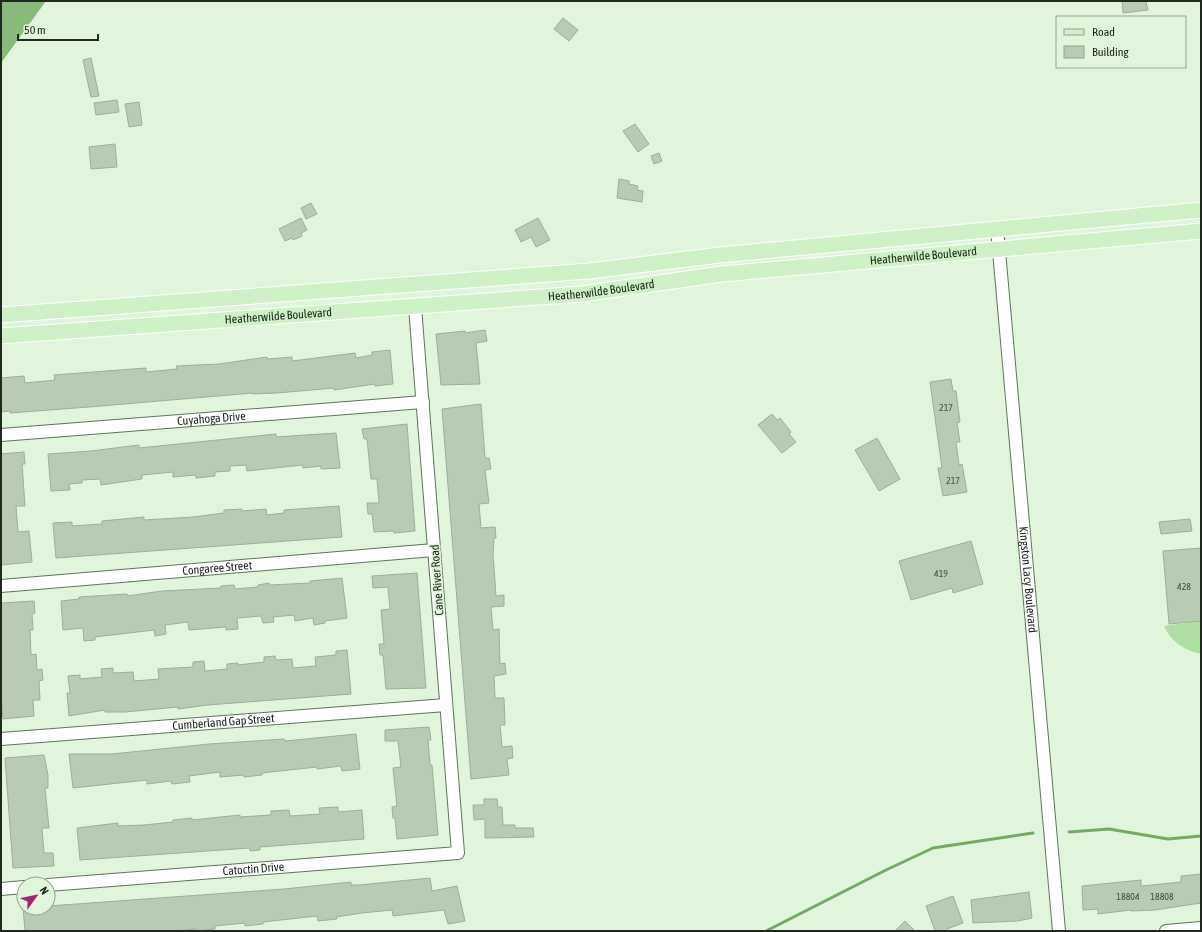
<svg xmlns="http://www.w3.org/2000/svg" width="1202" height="932" viewBox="0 0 1202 932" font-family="'Asap Condensed',sans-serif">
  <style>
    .green { fill: #ade0a0 }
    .forest { fill: #85bc77 }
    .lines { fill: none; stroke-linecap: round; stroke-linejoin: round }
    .stream { stroke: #74aa66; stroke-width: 3 }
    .building { fill: #b8cbb3; stroke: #9caf97 }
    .minor-casing { stroke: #61735d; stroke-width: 14 }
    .major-casing { stroke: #fff; stroke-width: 17 }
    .minor { stroke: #fff; stroke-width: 12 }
    .major { stroke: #cef2c5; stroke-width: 15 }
    .labels { text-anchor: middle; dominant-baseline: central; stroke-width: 3.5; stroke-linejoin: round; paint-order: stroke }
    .number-label { font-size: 10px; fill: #475144 }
    .street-label { font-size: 12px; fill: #21281f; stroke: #e1f5dc }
  </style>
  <rect width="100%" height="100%" fill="#e1f5dc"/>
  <path class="green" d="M1201 621V654C1184 650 1171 642 1164 626Z"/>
  <path class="forest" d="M1 1H46L1 63Z"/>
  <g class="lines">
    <path class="stream" d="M1069 832 1109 829 1168 839 1201 836
      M766 931 886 870 933 848 1033 833"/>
  </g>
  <path class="building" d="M1122 1H1146L1148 10 1123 13Z
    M563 18 578 30 569 41 554 29Z
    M91 58 99 96 91 97 83 60Z
    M117 100 119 112 96 115 94 103Z
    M139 102 142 125 129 127 125 104Z
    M635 124 649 144 638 152 623 131Z
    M115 144 117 167 91 169 89 147Z
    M659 153 662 161 654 164 651 156Z
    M619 179 629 181V184L638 186 637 190 643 191 642 202 617 198Z
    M311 203 317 214 306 219 301 208Z
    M301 218 307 230 301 233 302 236 293 240 292 238 285 241 279 229Z
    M538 218 550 240 536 247 531 237 521 242 515 230Z
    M485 330 487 341 476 343 480 384 441 385 436 334 465 331V333Z
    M390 350 393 384 375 386V384L334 390V388L277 393 253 394V393L89 407 10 413V411L1 412V378L24 376 25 383 55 380 54 375 146 368V372L177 369 176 366 219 364 267 357V359L292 357V361L355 353 356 358 372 355V352Z
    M951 379 953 391H956L960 422 957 423 960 442H956L959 465 962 464 967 492 943 496 938 468H942L930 382Z
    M481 404 485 458H489L491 469 485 470 489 503 479 504 481 528 495 527 496 538H494L493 554 496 596 504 595V606L491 607 493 630 499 629 500 664 505 663 506 674 494 676 495 698H504L505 725H500L502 747 512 746 513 758 507 759 509 775 471 779 442 409Z
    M772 414 777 420 780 418 791 432 789 434 796 442 782 453 758 425Z
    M407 424 415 531 394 533 393 531 374 532 372 514H368L367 503H379L377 479H371L367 439H364L362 429Z
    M336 433 340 468 321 469V466L303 468V465L247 471 246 465 230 466V471L215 472V476L196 478V475L173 477V472L142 475V479L101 485 100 479 82 480V483L69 484 70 490 51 491 48 454 91 451 139 445V448L276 434V437Z
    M877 438 900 479 879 491 855 450Z
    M24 452 25 464H22L25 506H16L18 532 29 531 32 562 1 565V454Z
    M339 506 342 537 56 558 53 523 72 522V526L102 524V521L144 517V520L193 517 224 513V510L242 509V511L266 509 267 515 284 513V510Z
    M1190 519 1192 531 1161 534 1159 522Z
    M971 541 983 584 953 593 952 588 911 600 899 561Z
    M1201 548V621L1169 624 1163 551Z
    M417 573 426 688 386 689 383 655H380L379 644H384L381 610 390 609 388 587 373 588 372 576Z
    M342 578 347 618 325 621V623L314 625 313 618 295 621 294 615 273 617 274 622 263 623 261 616 237 618 238 629 226 630V627L189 630 188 622 165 625 166 634 155 636 154 630 95 637V640L84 641 83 628 63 630 61 601 79 599V597L127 594V596L162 591 221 588V586L234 585 235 589 258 587V585L269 583 270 585 310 583V581Z
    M34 601 35 613 32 614 33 630H30L31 655 36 654 37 670 42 669 43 680 39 681 40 700H33L34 716 3 719 1 692V603Z
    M347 650 351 694 208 705 178 709V707L125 712H105V710L69 716 67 693H70L68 676 80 675V679L102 677 101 669 113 668V673L133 672 134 681 159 679 158 669 193 667V662L204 661 205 671 227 669V664L238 663V665L264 662V657L275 656 276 660 292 659 293 668 316 666 315 657 336 655V651Z
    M429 727 431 740H428L430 765H432L438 835 397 839 395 818H393L392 807 397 806 393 768 401 767 398 741H385V730Z
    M356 734 360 769 342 771 341 766 317 769V767L262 773V775L244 777V775L220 777V772L189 776 190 782 172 784 171 781 147 784V780L73 788 69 754H112L209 744 284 739 285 741Z
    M44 755 48 775V788H45L49 828H42L44 853H53L54 866 13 868 5 758Z
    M484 799H497L498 807H502L503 825H515V828H533L534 837 485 838V819L474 820 473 805H484Z
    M338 807V812L362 810 364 839 260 847V850L250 851V848L80 860 77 828 118 823V826L144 825 173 822V820L192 818V820L240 815V817L271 815V811L289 810 290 816 320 814 319 808Z
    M1201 874V903L1155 910 1131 911V910L1098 914V909L1083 910 1082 886 1141 880V886L1181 882V876Z
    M430 878 432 891 457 886 465 921 448 924 444 910 393 916 392 910 362 913 336 917 337 919 318 921 317 916 263 922V924L245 926V923L215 926V929L197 931 196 929 176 931H25L23 908H48V906L284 889 351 882V885H359Z
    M1029 892 1032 918 1018 921 973 923 971 900Z
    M953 896 963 923 947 929 948 931H935L926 906Z
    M905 921 915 931H895Z"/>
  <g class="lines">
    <g class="minor-casing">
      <g id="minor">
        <path id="s1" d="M997 228 1059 931"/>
        <path id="s2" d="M1 435 423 402"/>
        <path id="s3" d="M1 586 434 550"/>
        <path id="s4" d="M1 739 446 705"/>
        <path id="s5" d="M48 885 458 853 415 307"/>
        <path d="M1 889 24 887"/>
        <path d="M1166 931 1201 928"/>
      </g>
    </g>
    <g class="major-casing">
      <g id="major">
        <path d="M1 315 589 271 720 255 1201 210"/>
        <path id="s6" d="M1 336 582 294 722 274 1201 231"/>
      </g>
    </g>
    <use href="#minor" class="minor"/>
    <use href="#major" class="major"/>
  </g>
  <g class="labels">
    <g class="number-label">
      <text x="946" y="407">217</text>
      <text x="953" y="480">217</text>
      <text x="941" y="573">419</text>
      <text x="1184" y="586">428</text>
      <text x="1128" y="896">18804</text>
      <text x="1162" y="896">18808</text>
    </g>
    <g class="street-label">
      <text stroke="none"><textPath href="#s6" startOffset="926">Heatherwilde Boulevard</textPath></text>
      <text stroke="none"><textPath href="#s6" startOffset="602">Heatherwilde Boulevard</textPath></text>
      <text stroke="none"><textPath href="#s6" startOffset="278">Heatherwilde Boulevard</textPath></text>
      <text stroke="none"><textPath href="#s2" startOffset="211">Cuyahoga Drive</textPath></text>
      <text stroke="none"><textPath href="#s3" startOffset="217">Congaree Street</textPath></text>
      <text stroke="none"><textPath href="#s1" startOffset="353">Kingston Lacy Boulevard</textPath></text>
      <text transform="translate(437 580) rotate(-94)">Cane River Road</text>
      <text stroke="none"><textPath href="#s4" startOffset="223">Cumberland Gap Street</textPath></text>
      <text stroke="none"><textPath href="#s5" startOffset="206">Catoctin Drive</textPath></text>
    </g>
  </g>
  <rect width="1202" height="932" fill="none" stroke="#21281f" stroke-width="4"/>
  <rect x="1056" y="16" width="130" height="52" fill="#e1f5dc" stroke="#94a390"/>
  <rect x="1064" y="29" width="20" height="6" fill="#cef2c5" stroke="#94a390"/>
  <text x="1092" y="36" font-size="12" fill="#21281f">Road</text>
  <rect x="1064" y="46" width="20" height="12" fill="#b8cbb3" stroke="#94a390"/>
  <text x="1092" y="56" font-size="12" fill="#21281f">Building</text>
  <g transform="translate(36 896) rotate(57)"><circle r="19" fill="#e1f5dc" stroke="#94a390"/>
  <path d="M0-3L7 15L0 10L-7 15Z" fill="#a52370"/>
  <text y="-6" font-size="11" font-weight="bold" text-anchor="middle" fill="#21281f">N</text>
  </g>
  <path d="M18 34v6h80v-6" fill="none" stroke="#21281f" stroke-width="2"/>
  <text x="24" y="34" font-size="12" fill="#21281f" stroke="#e1f5dc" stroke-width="3" paint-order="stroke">50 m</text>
</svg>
